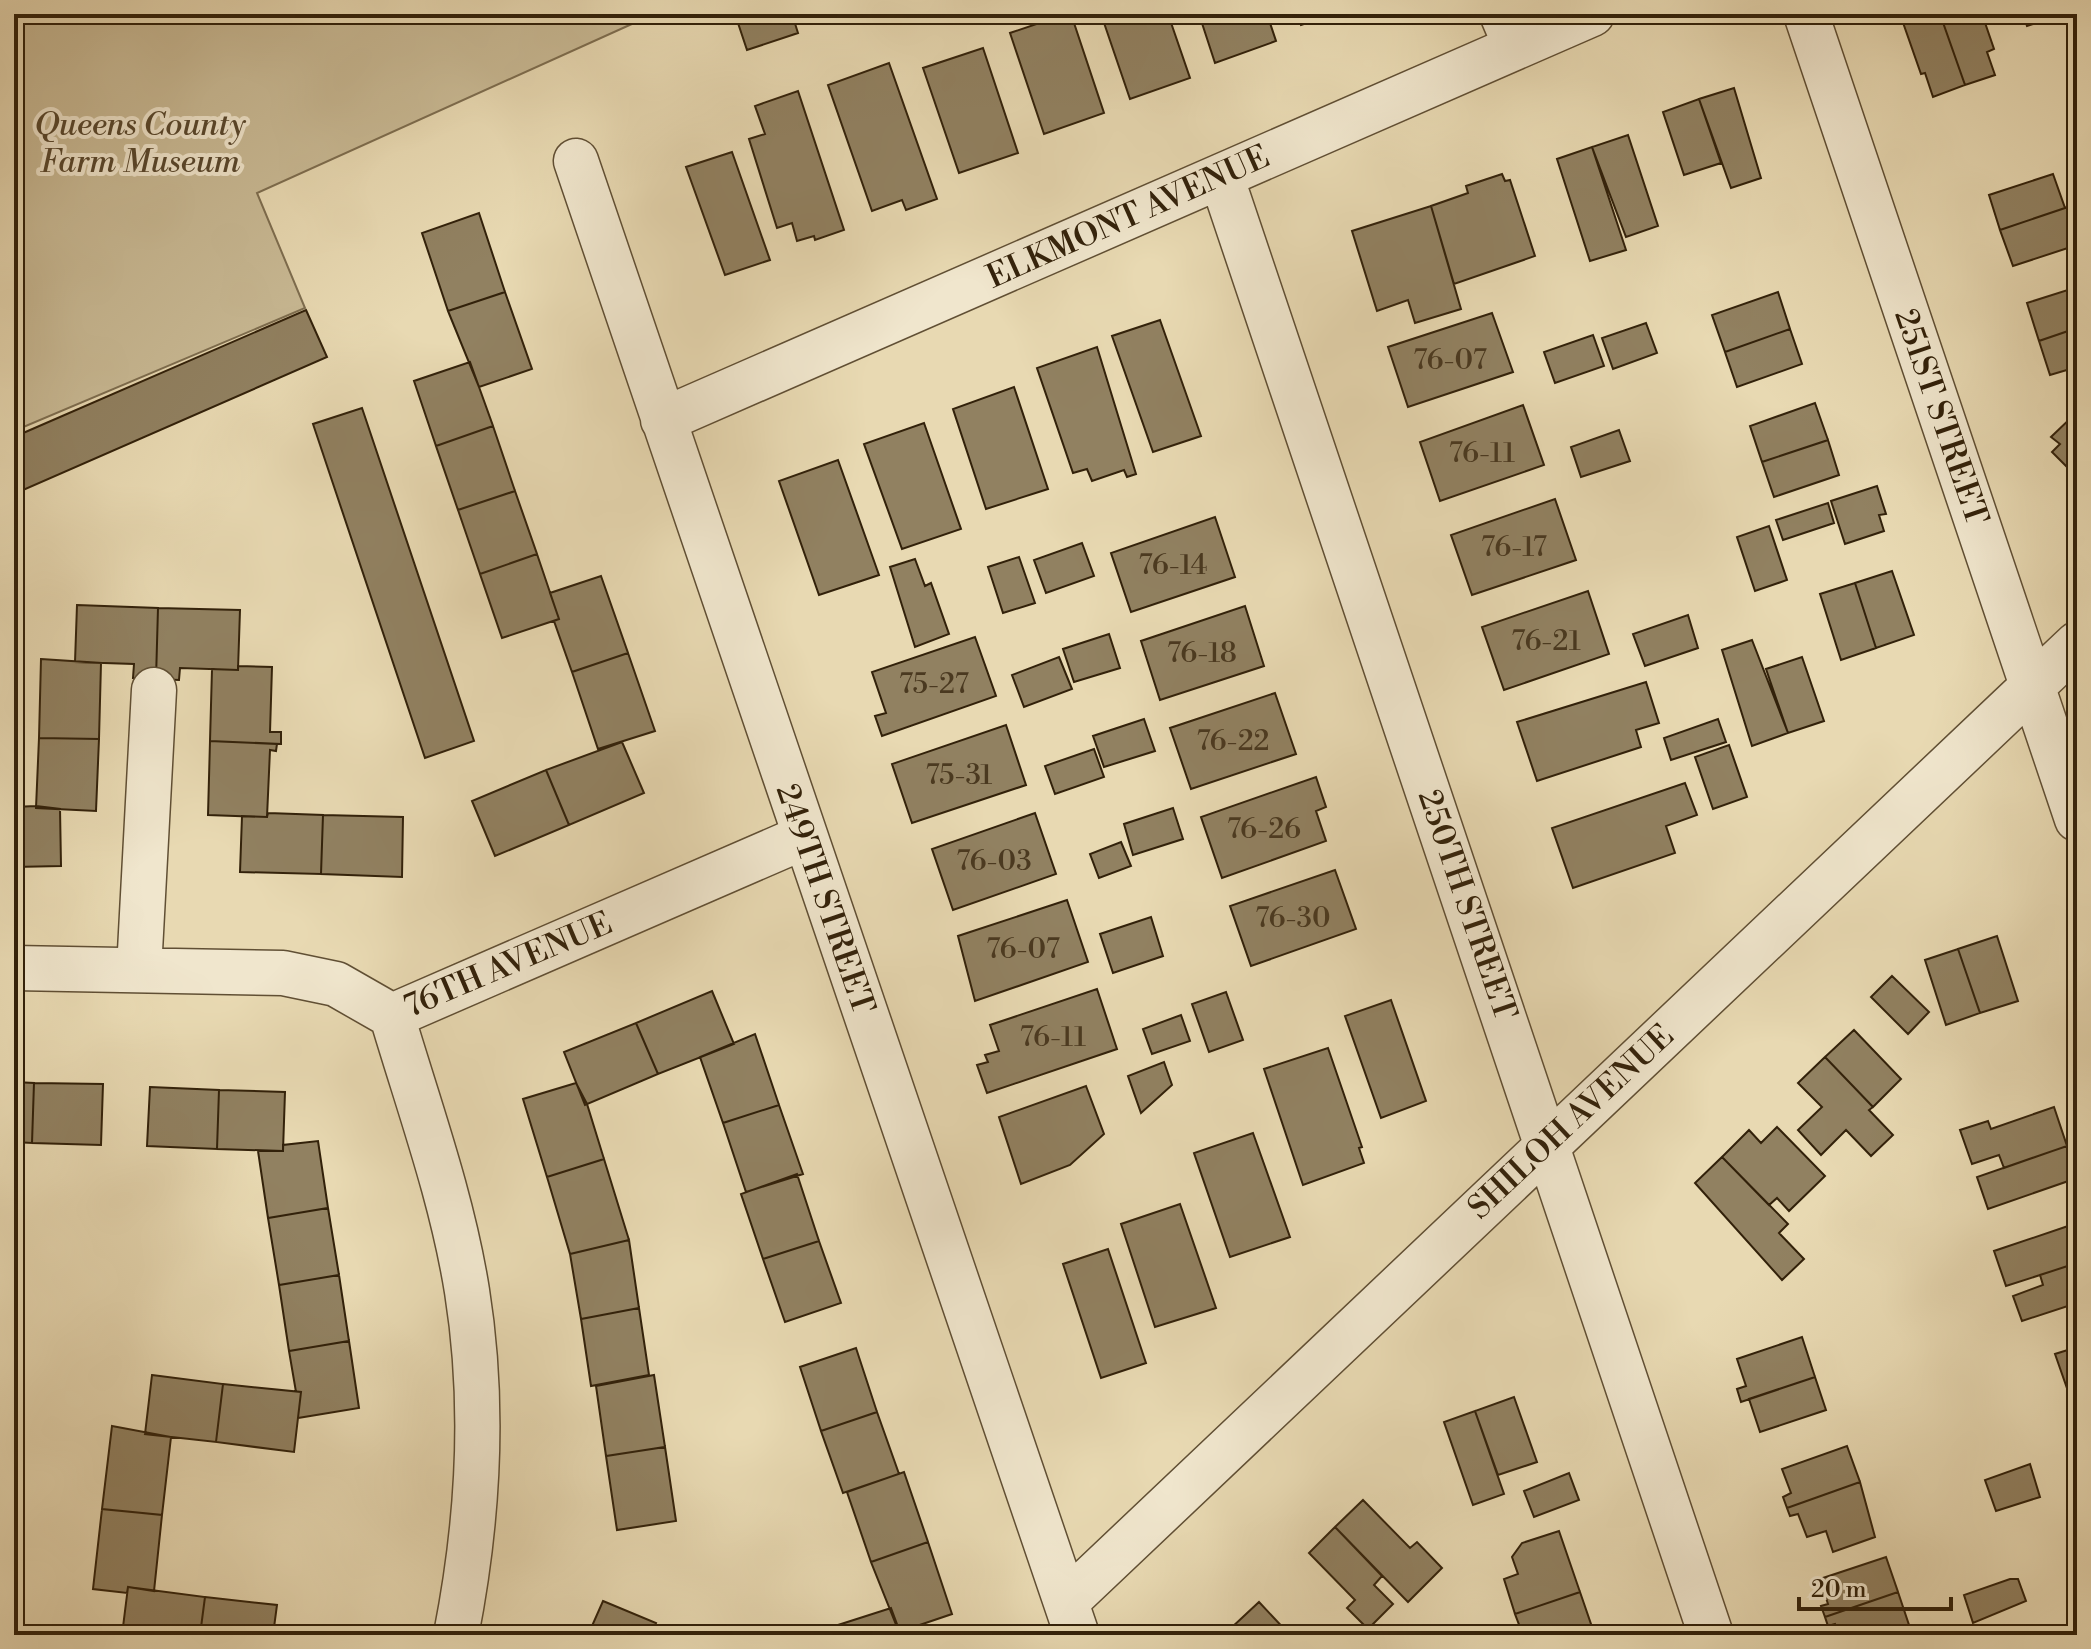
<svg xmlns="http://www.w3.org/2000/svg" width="2091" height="1649" viewBox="0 0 2091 1649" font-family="'Libre Bodoni',serif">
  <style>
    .green { fill: #c9ba95; stroke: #7e6e50; stroke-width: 2 }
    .building { fill: #918161; stroke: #32210a; stroke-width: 2 }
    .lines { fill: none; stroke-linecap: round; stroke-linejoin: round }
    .minor-casing { stroke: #604f34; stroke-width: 47 }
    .minor { stroke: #f0e6cd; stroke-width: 44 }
    .labels { text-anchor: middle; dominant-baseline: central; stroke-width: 8; stroke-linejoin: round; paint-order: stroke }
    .number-label { font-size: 28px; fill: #4a3920 }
    .park-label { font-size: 32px; font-style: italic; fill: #58472d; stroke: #f0e6cd }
    .street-label { font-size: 32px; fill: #32210a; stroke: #f0e6cd }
  </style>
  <rect width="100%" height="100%" fill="#e8d9b2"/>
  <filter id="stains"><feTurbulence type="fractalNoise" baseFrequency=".0025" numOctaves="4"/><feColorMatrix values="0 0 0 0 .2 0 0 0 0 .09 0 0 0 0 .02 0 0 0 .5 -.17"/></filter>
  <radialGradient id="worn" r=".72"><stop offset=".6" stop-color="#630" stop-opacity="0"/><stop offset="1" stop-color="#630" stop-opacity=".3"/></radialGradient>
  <path class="green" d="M14 14H654L257 193 305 308 14 431Z"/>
  <path class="building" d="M735 14H792L798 33 747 50Z
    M1066 14H1071L1104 113 1044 134 1010 33Z
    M1101 14H1168L1190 78 1130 99Z
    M1199 14H1267L1276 41 1215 63Z
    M1297 14H1334L1301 25Z
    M1900 14H1940L1965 85 1933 97 1925 73 1921 74Z
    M1940 14H1982L1994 49 1987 52 1995 75 1965 85Z
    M2023 14H2063L2027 26Z
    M983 48 1018 153 959 173 923 68Z
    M889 63 937 199 906 210 902 200 872 211 828 85Z
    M1734 88 1761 178 1731 188 1699 99Z
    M798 91 844 230 815 240 814 236 797 241 792 223 777 228 749 139 765 134 755 106Z
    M1699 99 1721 163 1684 175 1663 112Z
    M1628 135 1658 226 1626 237 1592 147Z
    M1592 147 1626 250 1590 261 1557 159Z
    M732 152 770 260 725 275 686 167Z
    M1502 174 1505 181 1510 180 1535 256 1454 284 1431 206 1468 193 1466 186Z
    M2053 174 2065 208 2000 230 1989 195Z
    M2077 204V245L2013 266 2000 230Z
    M1431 206 1461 309 1415 323 1408 300 1377 311 1352 231Z
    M479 213 505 292 448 311 422 233Z
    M2077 287V328L2039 341 2027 303Z
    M505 292 532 369 479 387 448 311Z
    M1778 292 1790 329 1725 352 1712 315Z
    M306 310 327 357 14 494V437Z
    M1492 313 1513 372 1408 407 1388 347Z
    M1160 320 1201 436 1153 452 1112 336Z
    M1646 323 1657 353 1613 369 1602 338Z
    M2077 328V367L2050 375 2039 341Z
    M1790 329 1802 364 1737 387 1725 352Z
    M1593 335 1604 366 1555 383 1544 352Z
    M1097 347 1136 474 1127 477 1124 470 1092 481 1087 469 1073 473 1037 368Z
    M470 362 493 426 436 446 414 381Z
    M1014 387 1048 489 986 509 953 409Z
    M1815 403 1828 440 1762 462 1750 426Z
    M1523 405 1544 465 1440 501 1420 442Z
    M362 408 474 741 425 758 313 424Z
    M2077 412V477L2052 452 2060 444 2051 437Z
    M924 423 961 529 902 549 864 444Z
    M493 426 515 491 458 510 436 446Z
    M1619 430 1630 461 1581 477 1571 447Z
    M1828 440 1839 475 1774 497 1762 462Z
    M838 460 879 575 819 595 779 481Z
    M1877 486 1886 514 1879 515 1884 531 1845 544 1831 501Z
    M515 491 537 554 480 574 458 510Z
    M1555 499 1576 560 1472 595 1451 535Z
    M1828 503 1834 523 1783 540 1776 520Z
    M1215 517 1235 577 1131 612 1111 553Z
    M1769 526 1787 580 1755 591 1737 537Z
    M1082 543 1094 576 1046 593 1034 560Z
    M537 554 559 619 502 638 480 574Z
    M1019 557 1035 603 1003 613 988 567Z
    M915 559 925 586 931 583 949 634 915 647 890 567Z
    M1892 571 1914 635 1876 648 1855 583Z
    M601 576 628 653 572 672 554 621 559 619 550 593Z
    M1855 583 1876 648 1841 660 1820 594Z
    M1588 591 1609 654 1504 690 1482 627Z
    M77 605 158 608 156 679 133 678 134 664 75 662Z
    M1245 606 1264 666 1160 700 1141 641Z
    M158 608 240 610 238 670 180 668 179 680 156 679Z
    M1688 615 1698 648 1645 666 1633 634Z
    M1109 634 1120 668 1074 682 1063 649Z
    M975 637 996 696 882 736 875 716 886 713 872 672Z
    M1752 640 1788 733 1752 746 1722 650Z
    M628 653 655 731 598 749 572 672Z
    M1059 657 1072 689 1024 707 1012 675Z
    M1802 657 1824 721 1788 733 1766 669Z
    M41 659 101 663 99 739 39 738Z
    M238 666 272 667 270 732H281V744L210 741 212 669 238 670Z
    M1646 682 1659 723 1636 730 1641 747 1537 781 1517 722Z
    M1275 693 1296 754 1191 789 1170 728Z
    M1144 719 1155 751 1104 767 1093 736Z
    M1718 719 1726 742 1671 760 1664 738Z
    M1006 725 1026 785 912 823 892 764Z
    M39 738 99 739 96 811 36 808Z
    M210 741 277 744 276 751 270 750 267 817 208 815Z
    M622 742 644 793 569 825 546 770Z
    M1729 745 1747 797 1713 809 1695 757Z
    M1094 749 1104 777 1055 794 1045 766Z
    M546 770 569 825 495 856 472 801Z
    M1316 777 1326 807 1316 811 1326 841 1222 878 1201 817Z
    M1685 783 1697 815 1666 826 1675 853 1573 888 1552 828Z
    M36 806 60 809 61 866 14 867V807Z
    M1173 808 1183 839 1133 855 1124 824Z
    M268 813 323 815 321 874 240 872 242 816 267 817Z
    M1035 813 1056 874 953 910 932 849Z
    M323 815 403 817 402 877 321 874Z
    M1121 842 1131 866 1099 878 1090 854Z
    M1335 870 1356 929 1251 966 1230 906Z
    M1067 900 1088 962 975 1001 958 936Z
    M1151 917 1163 956 1113 973 1100 934Z
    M1997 936 2018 1001 1980 1013 1958 949Z
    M1958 949 1980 1013 1946 1025 1925 960Z
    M1892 976 1929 1012 1908 1034 1871 997Z
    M1097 989 1117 1049 987 1093 977 1065 988 1062 985 1055 999 1051 990 1025Z
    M712 991 734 1044 658 1074 636 1023Z
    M1226 992 1243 1040 1209 1052 1192 1004Z
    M1391 1000 1426 1101 1381 1118 1345 1016Z
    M1181 1015 1190 1041 1152 1054 1143 1029Z
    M636 1023 658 1074 585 1105 564 1052Z
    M1854 1030 1901 1079 1873 1107 1825 1057Z
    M755 1034 779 1105 723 1123 700 1057Z
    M1328 1048 1362 1147 1359 1148 1364 1163 1303 1185 1264 1069Z
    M1825 1057 1873 1107 1869 1110 1893 1135 1871 1156 1846 1130 1821 1155 1798 1130 1822 1107 1798 1083Z
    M1164 1062 1172 1085 1141 1113 1128 1076Z
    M14 1082 34 1083 32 1143 14 1142Z
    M34 1083 103 1084 101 1145 32 1143Z
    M576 1083 587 1104 604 1159 547 1177 523 1099Z
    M1086 1086 1104 1134 1070 1165 1021 1184 999 1117Z
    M150 1087 219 1090 217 1149 147 1146Z
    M219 1090 285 1092 283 1151 217 1149Z
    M779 1105 803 1174 746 1192 723 1123Z
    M2054 1107 2067 1146 2004 1168 1999 1155 1972 1164 1960 1130 1988 1121 1991 1129Z
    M1777 1127 1825 1176 1789 1211 1777 1198 1769 1205 1722 1157 1749 1130 1761 1143Z
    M1253 1133 1290 1237 1230 1257 1194 1153Z
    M318 1141 328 1208 268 1218 258 1151H283V1145Z
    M2067 1146 2077 1178 1988 1209 1977 1177Z
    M1722 1157 1788 1224 1779 1233 1804 1259 1782 1280 1695 1183Z
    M604 1159 629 1240 570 1254 547 1177Z
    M797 1174 819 1241 763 1259 741 1194Z
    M1180 1204 1216 1308 1155 1327 1121 1224Z
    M328 1208 339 1275 279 1285 268 1218Z
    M2077 1223V1263L2006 1286 1994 1251Z
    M629 1240 639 1308 581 1319 570 1254Z
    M819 1241 841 1303 785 1322 763 1259Z
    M1108 1249 1146 1363 1101 1378 1063 1264Z
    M2077 1263V1303L2022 1321 2013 1296 2043 1285 2040 1275Z
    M339 1275 349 1341 289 1351 279 1285Z
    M639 1308 649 1375 591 1386 581 1319Z
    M1802 1337 1815 1377 1741 1402 1737 1389 1746 1386 1737 1359Z
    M349 1341 359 1408 298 1418 301 1392H296L289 1351Z
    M2077 1347V1391L2069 1394 2055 1354Z
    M856 1348 877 1412 821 1431 800 1367Z
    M152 1375 223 1384 216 1442 145 1434Z
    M654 1375 665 1447 606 1456 596 1386Z
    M1815 1377 1826 1410 1760 1432 1749 1399Z
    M223 1384 301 1392 294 1452 216 1442Z
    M2077 1391V1416L2069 1394Z
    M1514 1397 1537 1462 1498 1475 1475 1411Z
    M1475 1411 1504 1494 1473 1505 1444 1422Z
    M877 1412 899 1474 843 1493 821 1431Z
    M112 1426 171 1437 162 1515 102 1509Z
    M1847 1446 1860 1482 1787 1508 1783 1497 1791 1493 1782 1469Z
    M665 1447 676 1521 617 1530 606 1456Z
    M2030 1464 2040 1497 1996 1511 1985 1480Z
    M904 1472 928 1542 871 1562 847 1492Z
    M1569 1473 1579 1500 1534 1517 1524 1491Z
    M1860 1482 1875 1537 1833 1552 1826 1531 1807 1537 1798 1514 1790 1516 1787 1508Z
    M1363 1500 1410 1548 1417 1542 1442 1568 1408 1602 1335 1527Z
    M102 1509 162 1515 154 1591 128 1587 127 1593 93 1589Z
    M1335 1527 1382 1576 1374 1585 1393 1604 1368 1629 1347 1608 1355 1600 1309 1553Z
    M1559 1531 1580 1592 1515 1614 1504 1579 1518 1574 1512 1557 1522 1543Z
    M928 1542 952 1614 899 1632 871 1562Z
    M1886 1557 1898 1592 1825 1617 1821 1606 1828 1604 1820 1579Z
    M2010 1579H2018L2026 1601 1973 1623 1964 1595Z
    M128 1587 205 1597 200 1635H122Z
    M1580 1592 1592 1627 1569 1635H1523L1515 1614Z
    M1898 1592 1910 1628 1890 1635H1839L1835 1624 1828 1626 1825 1617Z
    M205 1597 277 1605 273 1635H200Z
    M603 1601 656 1623 651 1635H588Z
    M1259 1602 1290 1635H1236L1230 1629Z
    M891 1608 901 1635H838L835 1626Z"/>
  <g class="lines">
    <g class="minor-casing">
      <path id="minor" d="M1502 14 1516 47
        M1806 14 2077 819
        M576 161 1077 1635
        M1221 176 1711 1635
        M663 420 1592 14
        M14 968 283 973 336 984 392 1016 804 837
        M139 970 154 690
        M392 1016C419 1107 452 1197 467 1291 485 1404 478 1523 456 1635
        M1066 1602 2077 644"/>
    </g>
    <use href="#minor" class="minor"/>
  </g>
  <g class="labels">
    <g class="number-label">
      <text x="1450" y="360">76-07</text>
      <text x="1482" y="453">76-11</text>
      <text x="1514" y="547">76-17</text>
      <text x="1173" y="565">76-14</text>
      <text x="1546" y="641">76-21</text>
      <text x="1202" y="653">76-18</text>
      <text x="934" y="684">75-27</text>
      <text x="1233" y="741">76-22</text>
      <text x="959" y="775">75-31</text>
      <text x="1264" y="829">76-26</text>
      <text x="994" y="861">76-03</text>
      <text x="1293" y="918">76-30</text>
      <text x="1023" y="949">76-07</text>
      <text x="1053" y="1037">76-11</text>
    </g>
    <g class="park-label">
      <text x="140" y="125">Queens County<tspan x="140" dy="37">Farm Museum</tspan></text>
    </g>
    <g class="street-label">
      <text transform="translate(1128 217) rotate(-24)">ELKMONT AVENUE</text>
      <text transform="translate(1941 417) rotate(71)">251ST STREET</text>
      <text transform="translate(825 899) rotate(71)">249TH STREET</text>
      <text transform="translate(1467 905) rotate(71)">250TH STREET</text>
      <text transform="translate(508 965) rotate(-23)">76TH AVENUE</text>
      <text transform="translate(1571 1122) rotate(-43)">SHILOH AVENUE</text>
    </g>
  </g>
  <rect width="2091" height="1649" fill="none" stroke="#e8d9b2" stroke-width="48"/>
  <rect x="16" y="16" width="2059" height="1617" fill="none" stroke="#32210a" stroke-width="4"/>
  <rect x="24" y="24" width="2043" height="1601" fill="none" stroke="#32210a" stroke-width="2"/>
  <path d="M1799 1597v12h152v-12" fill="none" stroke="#32210a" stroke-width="4"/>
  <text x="1811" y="1597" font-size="24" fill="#32210a" stroke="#f0e6cd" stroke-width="6" paint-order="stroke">20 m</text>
  <rect width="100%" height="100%" filter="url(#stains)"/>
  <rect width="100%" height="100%" fill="url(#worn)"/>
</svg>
